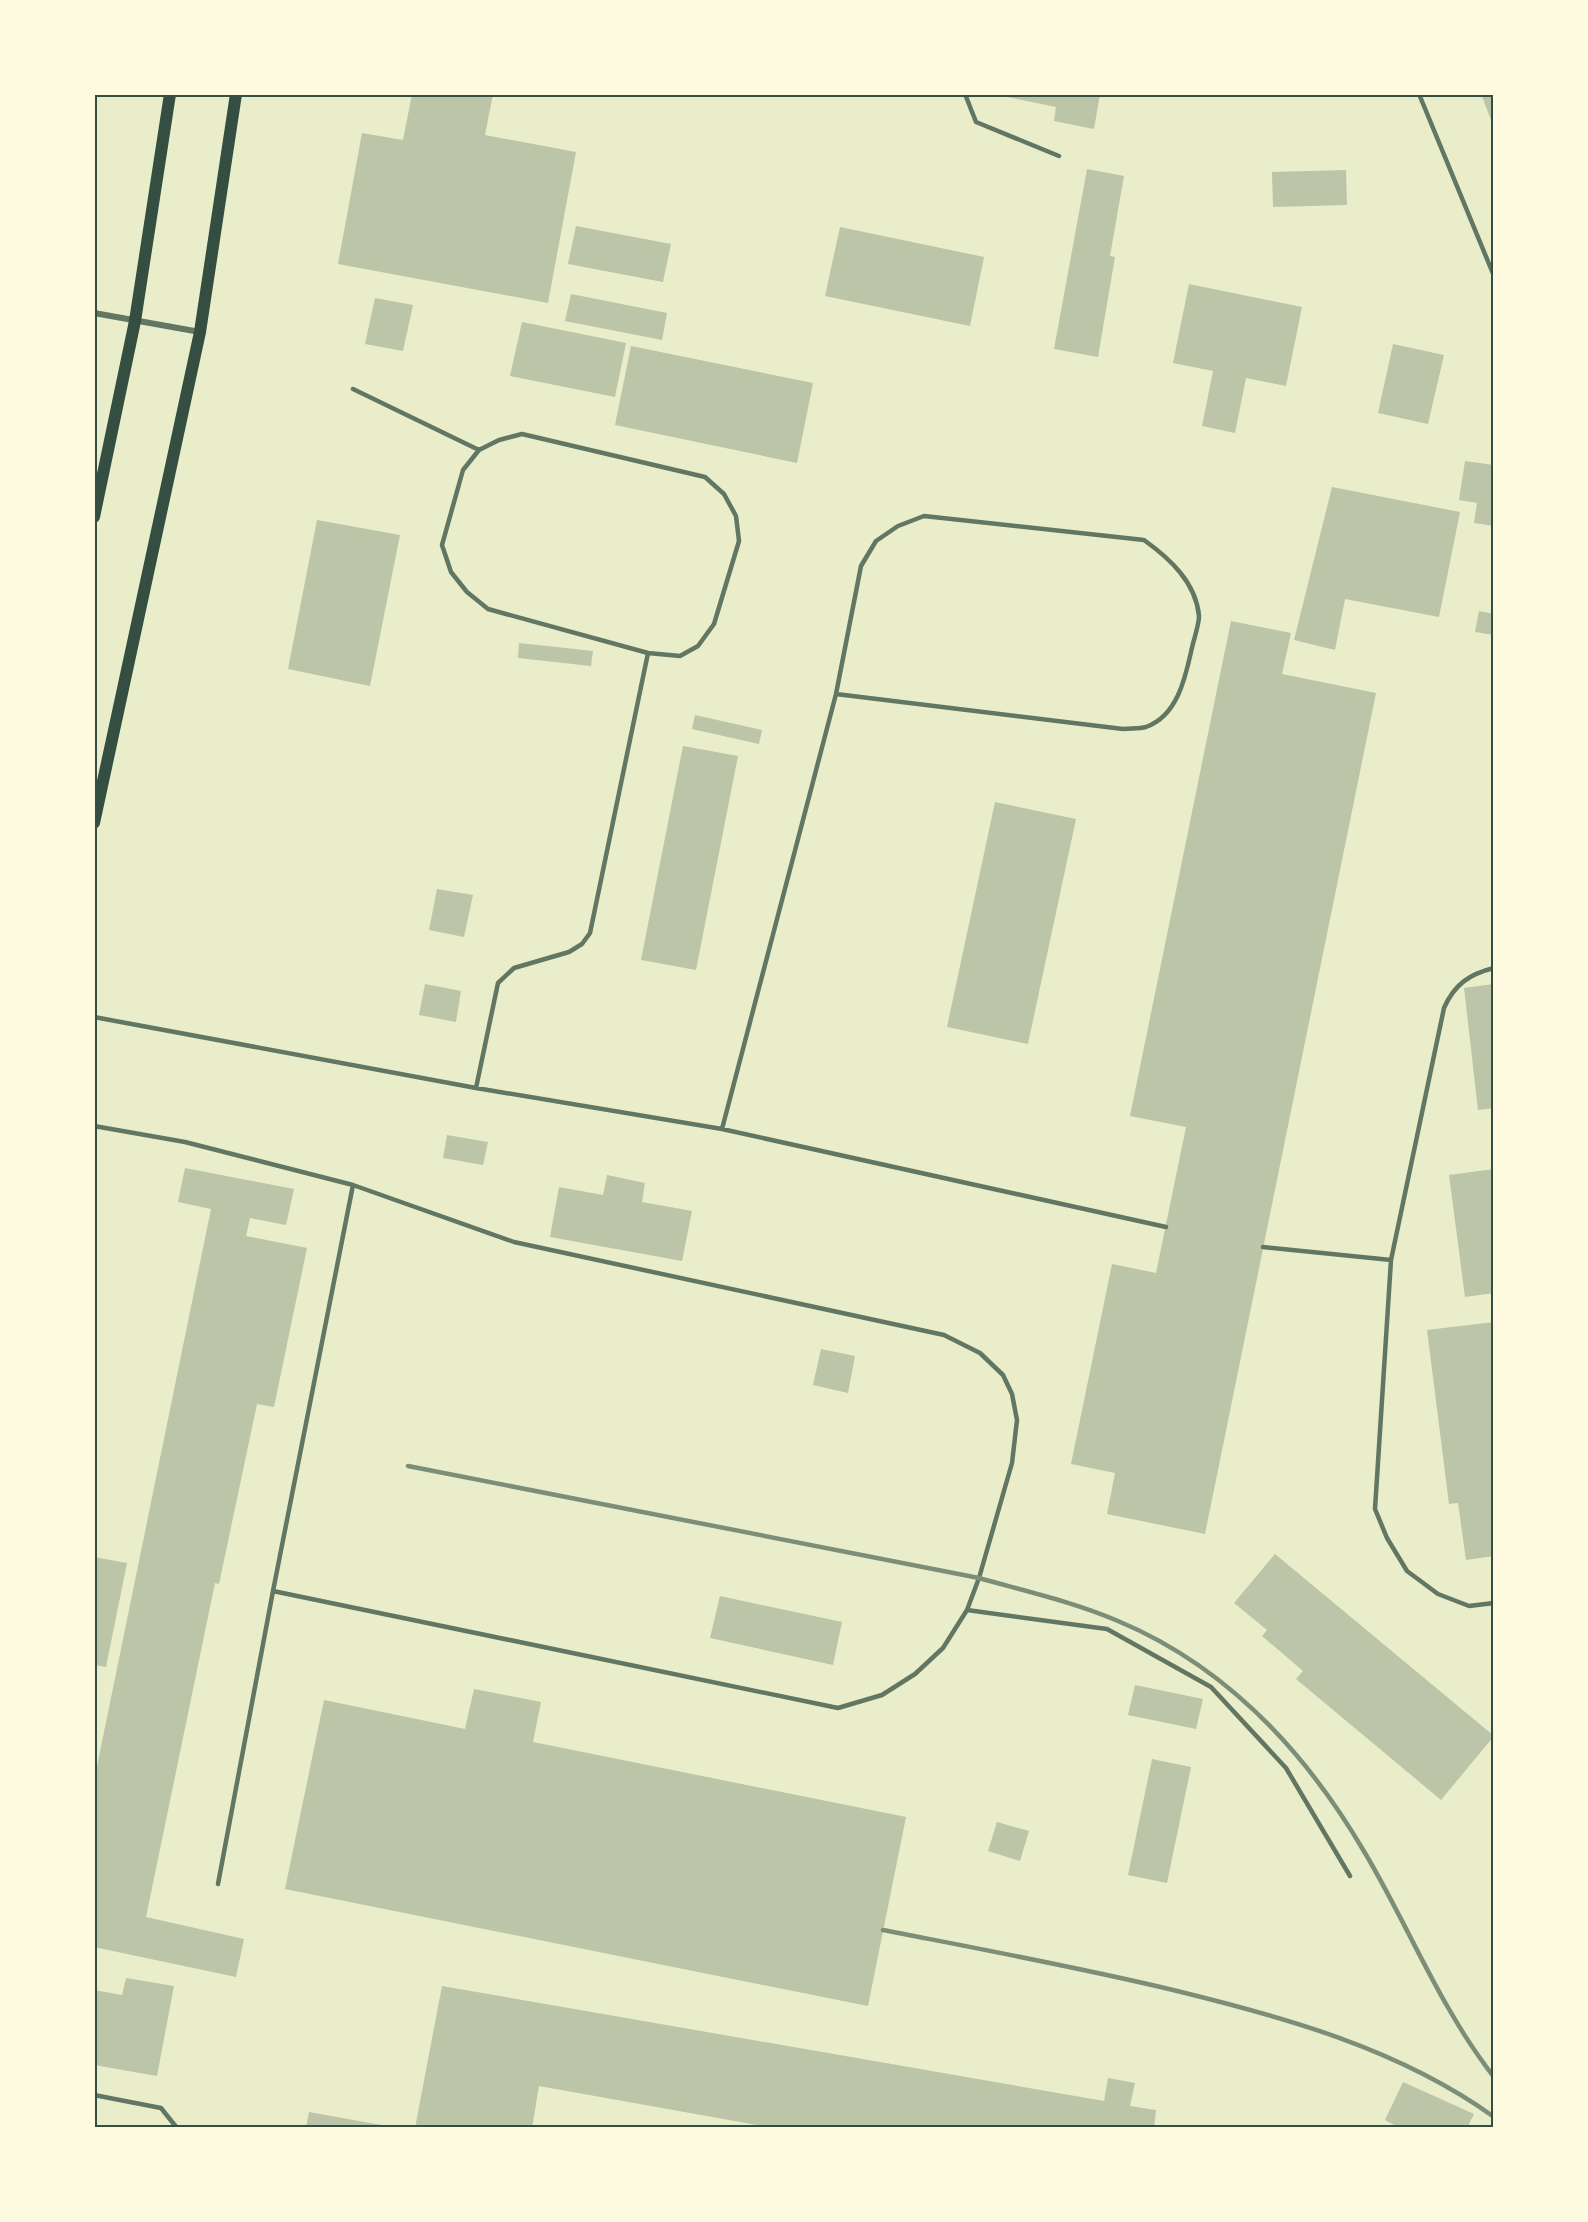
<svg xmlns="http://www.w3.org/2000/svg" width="1588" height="2222" viewBox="0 0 1588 2222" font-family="Lato,sans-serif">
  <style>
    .building { fill: #bcc5a7 }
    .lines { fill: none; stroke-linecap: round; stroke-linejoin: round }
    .service { stroke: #617663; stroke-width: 4.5 }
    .minor { stroke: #617663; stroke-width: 6 }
    .secondary { stroke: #344e41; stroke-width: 12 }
    .rail { stroke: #7c8e77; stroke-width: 4.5 }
    .neatline { fill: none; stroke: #344e41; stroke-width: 2 }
  </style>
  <rect width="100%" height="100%" fill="#e9edc9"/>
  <path class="building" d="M412 94H493L485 135 576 152 548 303 338 264 362 133 403 140Z
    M993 94H1100L1094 129 1054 121 1056 107Z
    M1481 94H1494V125H1493Z
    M1087 169 1124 176 1110 256 1115 257 1098 357 1054 349Z
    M1346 170 1347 205 1273 207 1272 172Z
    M576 226 671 244 663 282 568 264Z
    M840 227 984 257 970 326 825 296Z
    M1189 284 1302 307 1286 386 1246 378 1235 433 1202 426 1213 371 1173 363Z
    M571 294 667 313 662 340 565 321Z
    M375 298 413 305 403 351 365 344Z
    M522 322 626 343 615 397 510 376Z
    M1393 344 1444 355 1428 424 1378 413Z
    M631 346 813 383 797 463 615 425Z
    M1465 461 1494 465V526L1474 523 1477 503 1459 500Z
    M1332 487 1460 512 1439 617 1345 599 1335 650 1294 640Z
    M317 520 400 535 370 686 288 669Z
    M1479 611 1494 614V635L1475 632Z
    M1231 621 1291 633 1282 674 1376 693 1205 1534 1107 1514 1115 1473 1071 1464 1112 1264 1156 1273 1186 1127 1130 1116Z
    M519 643 593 651 591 666 518 658Z
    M695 715 762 730 759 744 692 729Z
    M683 746 738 756 696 970 641 960Z
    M995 802 1076 819 1028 1044 947 1027Z
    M437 889 473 895 464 937 429 930Z
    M425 984 461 991 456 1022 419 1015Z
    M1494 984V1108L1478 1110 1464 988Z
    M447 1135 488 1142 483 1165 443 1158Z
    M185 1168 294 1189 286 1225 250 1218 246 1236 307 1248 274 1407 257 1404 219 1584 215 1583 146 1917 244 1939 236 1977 94 1947V1781L211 1209 178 1202Z
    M1494 1169V1293L1465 1297 1449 1175Z
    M607 1175 645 1183 642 1202 692 1211 682 1261 550 1237 559 1187 603 1195Z
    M1494 1322V1556L1466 1560 1458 1503 1449 1504 1427 1330Z
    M821 1349 855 1356 848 1393 813 1385Z
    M1275 1554 1494 1736 1441 1800 1296 1679 1303 1671 1262 1636 1267 1630 1234 1603Z
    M94 1557 127 1563 106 1667 94 1665Z
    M720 1596 842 1622 833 1665 710 1638Z
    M1135 1685 1203 1699 1196 1729 1128 1715Z
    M474 1689 541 1702 533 1742 906 1817 868 2006 285 1889 324 1700 465 1729Z
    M1152 1759 1191 1767 1167 1883 1128 1875Z
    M997 1822 1029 1831 1020 1861 988 1851Z
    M126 1978 174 1986 157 2076 94 2065V1990L122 1995Z
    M442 1986 1104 2101 1108 2078 1135 2083 1130 2106 1156 2110 1154 2128H774L539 2086 532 2128H415Z
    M1403 2082 1474 2114 1467 2128H1400L1385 2120Z
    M309 2112 387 2126V2128H306Z"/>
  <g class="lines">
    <path class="service" d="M965 94 976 122 1059 156
      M1419 94 1494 276
      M353 389 479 450
      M1494 968C1469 974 1454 985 1444 1008L1391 1260 1375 1509 1387 1538 1407 1571 1438 1594 1469 1606 1494 1603
      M94 1017 476 1088 722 1129 1166 1227
      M476 1088 498 983 514 968 569 952 582 944 590 933 648 653 488 609 467 592 451 572 442 545 463 470 479 450 499 440 522 434 705 477 724 494 736 516 739 541 714 624 698 646 680 656 648 653
      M94 1126 185 1142 353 1185 514 1242 944 1335 980 1353 1003 1375 1012 1394 1017 1420 1012 1463 979 1578 967 1610 943 1648 915 1674 882 1695 838 1708 273 1591 353 1185
      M722 1129 836 694 861 566 876 541 898 526 924 516 1144 540C1169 558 1196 582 1199 616 1199 626 1193 641 1191 652 1185 679 1177 716 1146 727 1139 729 1130 728 1123 729L836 694
      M1263 1247 1391 1260
      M967 1610 1107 1629 1211 1687 1286 1768 1350 1876
      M218 1884 273 1591
      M94 2095 161 2108 177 2128"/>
    <path class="minor" d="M94 313 200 332"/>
    <path class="secondary" d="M94 517 135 321 170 94
      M94 823 200 332 236 94"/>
    <path class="rail" d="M408 1466 979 1578C1025 1591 1074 1602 1118 1621 1228 1667 1306 1752 1365 1853 1409 1927 1440 2008 1494 2077
      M883 1930C980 1949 1077 1967 1173 1990 1284 2017 1400 2049 1494 2117"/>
  </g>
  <rect width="1588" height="2222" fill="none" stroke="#fefae0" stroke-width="192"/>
  <rect x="96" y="96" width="1396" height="2030" class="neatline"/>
</svg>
